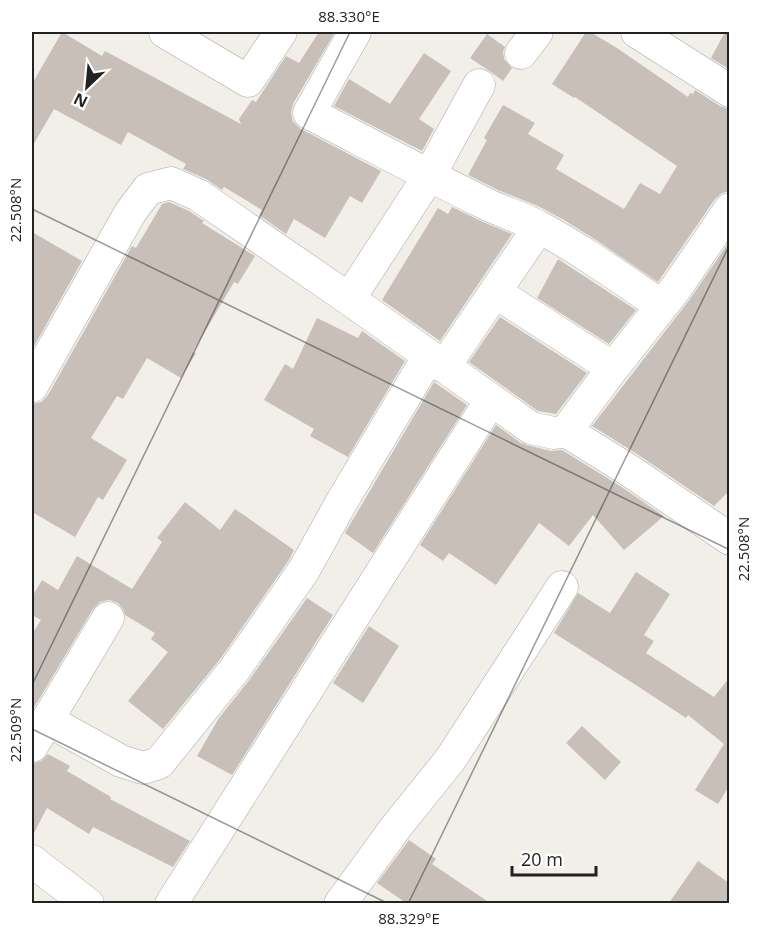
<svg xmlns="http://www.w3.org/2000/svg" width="761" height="935" viewBox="0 0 761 935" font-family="'Open Sans',sans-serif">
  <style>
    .building { fill: #c7bfb8 }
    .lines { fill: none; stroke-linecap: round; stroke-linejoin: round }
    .street-casing { stroke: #a9a9a9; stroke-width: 33 }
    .street { stroke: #fff; stroke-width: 32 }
    .ticks { fill: none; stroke: #222; stroke-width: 1.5; stroke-opacity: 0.45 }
    .neatline { fill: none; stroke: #222; stroke-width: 2 }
    .ticks-label { font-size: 15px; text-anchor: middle; fill: #222 }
  </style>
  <rect width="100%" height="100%" fill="#f2efe9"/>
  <path class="building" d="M62 32 102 56 105 51 241 124 239 119 252 100 256 102 286 56 299 63 319 32H335L293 104 291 113 293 122 301 129 381 171 362 203 350 196 325 238 294 219 286 234 259 215 262 210 224 187 222 190 206 179 183 169 186 164 128 132 121 145 54 109 32 147V84Z
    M586 32H590L617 48 688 97 690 93 693 94 695 90 720 106 729 109V191L722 193 715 199 658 282 596 240 564 220 540 207 498 190 468 175 487 140 484 138 503 105 535 123 528 134 564 155 556 169 624 209 640 183 660 194 677 166 575 97 574 98 552 84Z
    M725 32H729V69L711 58Z
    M487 34 505 47 503 51 504 59 512 68 503 81 488 70 470 58Z
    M424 53 451 71 419 119 434 129 422 151 334 106 349 79 390 104Z
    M169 202 189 211 204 221 202 223 255 256 238 284 234 282 193 352 196 353 181 378 147 358 123 399 117 396 91 438 127 460 103 500 98 497 75 537 32 512V404L41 402 48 395 132 246 136 248 162 204Z
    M452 207 483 222 512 234 440 341 382 300 438 208 448 214Z
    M32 232 82 261 32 350Z
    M729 242V491L714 506 640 456 592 426 690 299Z
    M558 259 636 310 609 344 537 298Z
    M500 317 587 373 556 414 538 411 469 362Z
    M317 318 358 338 362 331 405 361 348 457 310 436 314 429 264 400 285 364 293 369Z
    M434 382 467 405 373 553 345 533Z
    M496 425 521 443 527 445 551 451 562 450 620 486 664 516 624 550 593 515 569 546 539 523 496 585 449 553 443 561 420 545Z
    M185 502 220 530 235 509 294 550 289 560 221 658 163 729 128 701 168 652 151 639 155 633 125 615 123 609 118 603 109 600 100 602 93 609 32 711V634L41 620 32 615V597L42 580 58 590 77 556 132 589 162 542 157 538Z
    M636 572 670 594 644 635 654 641 646 653 714 697 729 678V786L718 804 695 790 724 744 688 715 686 718 639 687 554 633 578 593 610 613Z
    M307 598 333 615 232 775 197 756 219 718 250 679Z
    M369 626 399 646 363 703 333 683Z
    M582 726 621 762 605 780 566 743Z
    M48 754 70 766 67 771 111 797 110 799 190 841 173 867 93 827 89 834 47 808 32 837V764L41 761Z
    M409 840 436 859 432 864 490 903H406L377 883Z
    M698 861 729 883V903H669Z"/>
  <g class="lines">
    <g class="street-casing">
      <path id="street" d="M165 32 248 81 281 32
        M355 32 309 113C367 143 425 174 484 203 502 212 521 217 539 227 582 250 622 279 662 306
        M637 32 730 91
        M521 53 537 32
        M495 292 613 368
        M349 299 429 176 479 85
        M444 367 539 227
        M32 386 130 213 148 189 171 183 198 195 349 299 531 428 554 433 566 431 613 368 676 288 730 209
        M566 431 630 471 730 539
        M47 720 121 761 143 768 159 763 235 669 304 570 341 503 429 356
        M32 746 108 618
        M32 861 88 904
        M171 904 491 400
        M340 904 396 827 450 760 562 587"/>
    </g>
    <use href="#street" class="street"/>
  </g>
  <path class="ticks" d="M32 209 730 550M32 685 350 32M32 729 389 904M408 904 730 244"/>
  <rect width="761" height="935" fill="none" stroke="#ffffff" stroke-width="66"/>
  <g transform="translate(87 87) rotate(206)" stroke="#ffffff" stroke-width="4.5" paint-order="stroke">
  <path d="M0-4.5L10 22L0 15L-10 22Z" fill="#222222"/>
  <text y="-9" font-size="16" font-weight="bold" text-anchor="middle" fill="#222222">N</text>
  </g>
  <path d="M512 866v9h84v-9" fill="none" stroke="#222222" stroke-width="3"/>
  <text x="521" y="866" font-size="18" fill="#222222" stroke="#ffffff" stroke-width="4.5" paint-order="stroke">20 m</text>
  <rect x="33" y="33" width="695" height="869" class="neatline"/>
  <g class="ticks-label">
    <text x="349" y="22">88.330°E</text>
    <text transform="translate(16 210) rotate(-90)" y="5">22.508°N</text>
    <text transform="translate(744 549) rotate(-90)" y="5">22.508°N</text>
    <text transform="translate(16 730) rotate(-90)" y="5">22.509°N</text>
    <text x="409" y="924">88.329°E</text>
  </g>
</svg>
